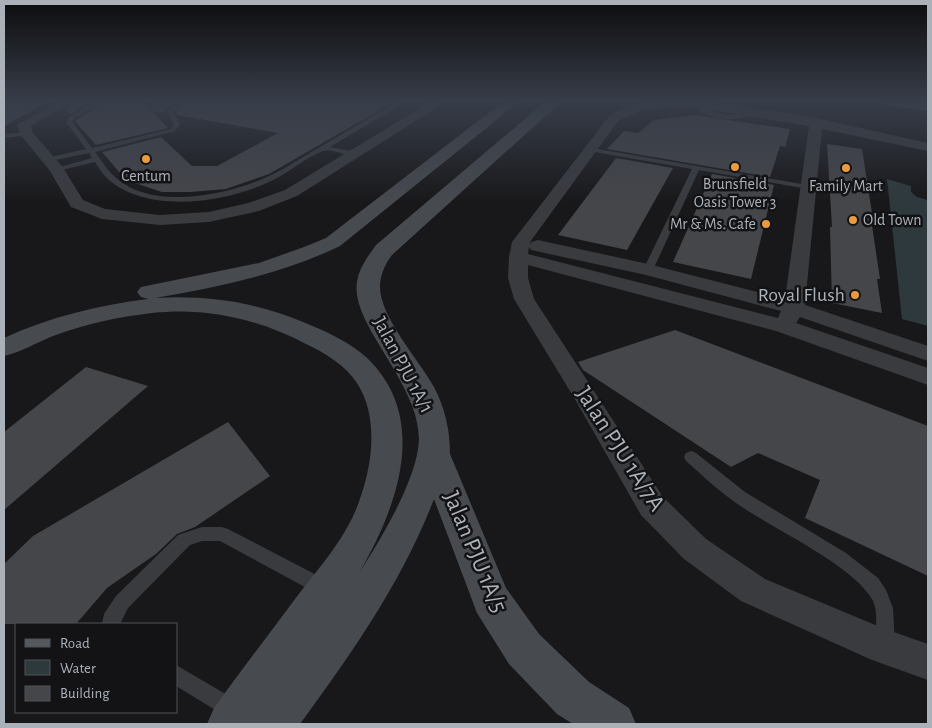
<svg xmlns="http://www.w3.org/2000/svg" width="932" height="728" viewBox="0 0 932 728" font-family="'Alegreya Sans',sans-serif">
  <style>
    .water { fill: #2e393d }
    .building { fill: #45464a }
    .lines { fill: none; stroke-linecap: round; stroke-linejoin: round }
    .lane { fill: #393b3f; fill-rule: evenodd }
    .street { fill: #393b3f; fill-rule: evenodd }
    .secondary { fill: #474a4f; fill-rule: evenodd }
    .primary { fill: #55585d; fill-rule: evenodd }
    .poi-dot { fill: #eb9b3f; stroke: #131315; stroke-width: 2 }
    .labels { text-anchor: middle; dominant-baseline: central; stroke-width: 5; stroke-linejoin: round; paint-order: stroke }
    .far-poi-label { font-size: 16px; fill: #abb1b9; stroke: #131315 }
    .poi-label { font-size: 20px; fill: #abb1b9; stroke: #131315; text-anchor: end }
    .street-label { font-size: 20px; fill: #abb1b9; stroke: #131315 }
    .near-street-label { font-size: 24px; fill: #abb1b9; stroke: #131315 }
  </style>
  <rect width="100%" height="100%" fill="#18181a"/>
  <path class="water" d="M887 179 911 186V192L917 197 928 200V326L902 319Z"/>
  <path class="building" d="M4 101H50L4 126Z
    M77 101H92L70 114 65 109Z
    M106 101H143L168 128 96 145 75 121Z
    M153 101H174L166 110V113L152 111Z
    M186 101H395L269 174 226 189 190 192H162L126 180 102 152 161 137 192 166H217L278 133 177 115 175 111Z
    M694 115 790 129 785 147 780 146 770 177 607 149 624 131 638 133 654 120Z
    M827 144 862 149 872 213 870 212 880 279H877L882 313 832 303 830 227H832Z
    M616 158 673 168 627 250 558 235Z
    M712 174 774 185 751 279 673 262Z
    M675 330 928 426V576L805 518 820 480 758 453 731 467 583 370 578 362Z
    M86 367 148 386 4 510V432Z
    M228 422 270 476 195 527 177 534 156 554 107 588 76 624H4V564L33 536Z"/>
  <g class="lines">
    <path class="lane" d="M96 101H104L75 118 72 122 92 148 171 129 174 125 167 111 177 101H184L173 111 180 125 175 131 95 152C101 159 106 169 114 176 150 211 225 196 267 177 281 171 296 161 310 153 339 136 369 118 399 101H407L330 147 357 152V156C346 157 333 148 323 151 306 157 290 172 273 180 229 202 150 215 109 180 103 175 99 168 95 162L57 171 53 169 92 158 89 153 46 162V158L86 149 66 122 70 116Z
      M422 101H437L440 103 437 105Z
      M695 103C715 113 728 119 750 110L753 112C739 125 704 119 692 105Z
      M27 132 29 133V135L4 138V134Z
      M586 147 808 185 812 187 808 189 699 170 653 270 648 273 643 270 692 169 589 151 585 149Z
      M691 451 696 453 745 492 846 553 878 578 886 590 893 608 895 645 892 652 885 655 878 652C872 636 881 615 872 599 852 565 776 530 742 507 722 494 704 477 686 461L684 457 686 453Z
      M202 527H222L228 529 330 582 333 588 330 594 324 596 318 594 220 541H202L190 545 128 608 120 624H102L104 614 116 596 178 535Z
      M176 665 241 703 244 710 241 717 234 720 227 717 176 686Z"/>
    <path class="street" d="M60 101H75L31 126 33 133 62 166 83 200 105 209 160 215 209 212 248 203 285 190 432 101H447L297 196 259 211 209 222 160 225 102 219 71 207 50 171 20 134 17 125Z
      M650 101H700L752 108 816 118 928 143V151L822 129 805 305 928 346V361L800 317 796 323 928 368V385L776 331 528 265V278L534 299 663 497 706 539 765 579 885 629 928 644V680L872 660 741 601 684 559 641 515 576 401 514 299 508 278 509 257 512 242 610 115 630 105ZM682 107 725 112 809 126 785 299 648 264 538 240 531 242 530 245V242L618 121 642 110ZM529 247 531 250 646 275 781 311 778 318 528 254Z"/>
    <path class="secondary" d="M504 101H520L340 246C282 274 219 287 155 298 206 295 256 302 303 322 325 331 348 341 366 357 431 418 397 508 359 573 381 539 418 478 419 439 419 382 350 324 357 282 359 268 368 256 376 245L546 101H562L392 255C385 264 380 275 380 287 380 317 419 360 434 387 445 408 450 430 450 454L506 588 539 634 589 682 629 708 636 724H573L557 714 509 664 477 613 434 499C402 582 352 653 300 724H207L214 708C241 670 270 633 298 595 319 568 344 540 357 507 372 469 380 419 357 383 345 365 325 353 306 344 258 319 207 307 152 313 118 317 85 324 53 336 36 343 21 352 4 356V338C49 317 99 305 148 299L141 297 137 292 141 287 259 263 304 247 326 238Z"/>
    <path class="primary" d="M877 101 928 103V111L884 105Z"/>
  </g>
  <linearGradient id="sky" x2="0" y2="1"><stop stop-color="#0d0d0e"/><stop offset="0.5" stop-color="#373d49"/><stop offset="1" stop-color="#373d49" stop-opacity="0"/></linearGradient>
  <rect width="932" height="203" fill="url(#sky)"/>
  <g class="poi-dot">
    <circle cx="146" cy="159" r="5"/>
    <circle cx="735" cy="167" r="5"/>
    <circle cx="846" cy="168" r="5"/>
    <circle cx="853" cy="220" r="5"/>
    <circle cx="766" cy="224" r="5"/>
    <circle cx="855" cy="295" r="5"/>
  </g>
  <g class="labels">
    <g class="far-poi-label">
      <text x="146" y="176">Centum</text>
      <text x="735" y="184">Brunsfield<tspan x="735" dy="18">Oasis Tower 3</tspan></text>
      <text x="846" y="186">Family Mart</text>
      <text x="863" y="220" text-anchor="start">Old Town</text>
      <text x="756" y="224" text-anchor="end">Mr &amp; Ms. Cafe</text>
    </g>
    <g class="poi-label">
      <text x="845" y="295">Royal Flush</text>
    </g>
    <g class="street-label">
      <text transform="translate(403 365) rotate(62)">Jalan PJU 1A/1</text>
    </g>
    <g class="near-street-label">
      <text transform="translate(620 449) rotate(57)">Jalan PJU 1A/7A</text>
      <text transform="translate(475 552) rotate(67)">Jalan PJU 1A/5</text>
    </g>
  </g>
  <rect width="932" height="728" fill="none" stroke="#abb1b9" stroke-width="10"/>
  <rect x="15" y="623" width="162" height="90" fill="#131315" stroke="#505257"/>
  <rect x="25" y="639" width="25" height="8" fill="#55585d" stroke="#505257"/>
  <text x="60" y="648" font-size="15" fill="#abb1b9">Road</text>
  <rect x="25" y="660" width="25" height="15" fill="#2e393d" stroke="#505257"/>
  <text x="60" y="673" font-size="15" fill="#abb1b9">Water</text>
  <rect x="25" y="686" width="25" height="15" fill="#45464a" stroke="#505257"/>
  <text x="60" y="698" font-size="15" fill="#abb1b9">Building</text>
</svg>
